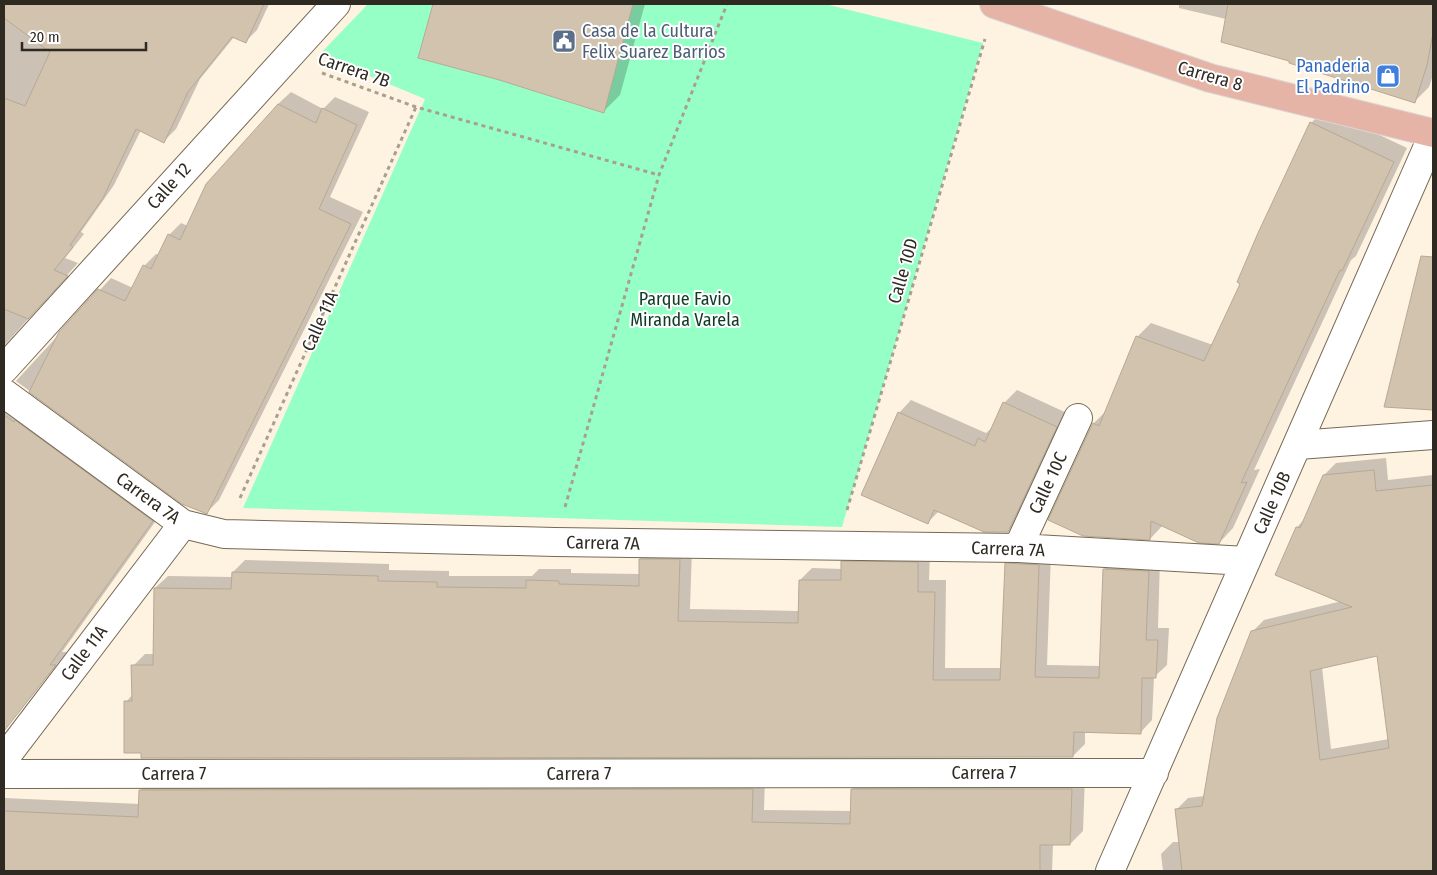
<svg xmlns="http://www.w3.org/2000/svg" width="1437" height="875" viewBox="0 0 1437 875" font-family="'Fira Sans Condensed',sans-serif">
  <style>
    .green { fill: #96ffc6 }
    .shadow { fill: #0003; fill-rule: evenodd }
    .building { fill: #d1c3ad; stroke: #b7a994; fill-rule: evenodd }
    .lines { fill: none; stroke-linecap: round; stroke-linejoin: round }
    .minor-casing { stroke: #766a56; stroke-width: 30 }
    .major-casing { stroke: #d9d8d7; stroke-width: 30 }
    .path { stroke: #a89f91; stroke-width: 3; stroke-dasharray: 4 4; stroke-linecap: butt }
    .minor { stroke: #fff; stroke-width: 28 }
    .major { stroke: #e6b3a7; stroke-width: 28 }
    .labels { text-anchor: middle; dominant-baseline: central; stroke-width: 4; stroke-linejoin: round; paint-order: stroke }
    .service-label { font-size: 18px; fill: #4e5e75; stroke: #fff; text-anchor: start }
    .shop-label { font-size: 18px; fill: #366cbe; stroke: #fff; text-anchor: end }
    .street-label { font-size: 18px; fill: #2e2921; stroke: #fff }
    .park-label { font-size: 18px; fill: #0d3b26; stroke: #fff }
  </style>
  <rect width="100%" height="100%" fill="#fef2e1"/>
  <path class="green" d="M368 4H433L418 58 496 79 603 113 633 4H825L983 43 842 527 243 508 425 99 319 55Z"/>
  <path class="shadow" d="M4 4H269L257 30 245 42 234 37 200 79 176 129 164 141 141 130 114 185 81 232 84 234 65 258 78 263 4 346V197L26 207 60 158 4 132Z
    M434 4H645L620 95 603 112 496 77 419 57Z
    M1179 4H1433V75L1429 87 1414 102 1291 60 1226 19 1179 8Z
    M291 92 323 109 335 97 369 112 330 197 363 212 219 500 207 512 183 503 16 381 111 278 133 288 144 266 156 254 159 255 169 235 181 223 188 226 278 104Z
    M1325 109 1407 148 1356 256 1351 260 1254 470 1260 469 1233 528 1219 543 1163 525 1150 539 1050 519 1094 423 1107 410 1137 337 1151 323 1213 345 1311 123Z
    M1422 298H1433V409L1385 406Z
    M1017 390 1069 414 1021 518 1008 531 939 511 927 523 899 413 911 400 986 433 993 427 1004 403Z
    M4 407 165 508 62 652H67L4 729Z
    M1386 458 1388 480 1433 475V861L1418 863 1419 867 1415 871H1163L1161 854 1173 842H1180L1176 810 1188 798 1205 796 1252 632 1264 620 1342 601 1297 527 1305 519 1324 475 1336 463ZM1378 655 1389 739 1331 749 1322 667Z
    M652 547 692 548 690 609 799 611 800 580 812 568 842 569V562L854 550 930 551 929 580H946L945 668H1001L1007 564 1019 552 1051 553 1047 665 1101 666 1104 569 1116 557 1160 559 1158 628H1169L1167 665 1154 677 1152 720 1140 733 1085 731V744L1073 756 142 751 126 702 133 694V666L145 654H154L155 588 168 576 233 577V572L245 560 389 564V570L449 571V576H532L539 569H571V573L640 574V559Z
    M865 776H1085L1083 831 1070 844H1053L1052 871H4V798L140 804V790L153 777H765L764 810 852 811V789Z"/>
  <path class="building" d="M4 4H264L246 43 232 37 188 92 164 143 136 129 103 198 70 245 73 247 54 270 68 276 28 319 4 309V98L25 106 50 52 4 18Z
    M433 4H633L604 113 496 79 418 58Z
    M1228 4H1433V33L1427 65 1415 103 1289 63V61L1221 42Z
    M278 104 316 123 322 108 357 125 319 209 351 224 207 514 182 504 29 392 59 332 98 289 125 301 143 265 151 269 168 234 180 240 206 184Z
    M1310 122 1394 162 1342 271 1340 270 1241 483 1247 482 1219 544 1199 543 1151 521 1150 540 1083 536 1048 520 1093 423 1099 426 1136 336 1204 361 1240 284 1237 282 1258 233Z
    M1421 256 1433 257V410L1384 407Z
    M1003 402 1057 427 1008 532H984L934 510 928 524 861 495 898 412 975 446 978 438 985 442Z
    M4 415 14 422 15 420 153 521 50 665H56L4 731Z
    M1374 470 1376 491 1433 485V871H1182L1175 809 1202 806 1217 718 1251 631 1352 607 1275 575 1296 527 1300 528 1323 475ZM1377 656 1389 748 1320 760 1310 671Z
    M639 559H680L678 621 798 623 799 580H841V561L918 562V592H935L933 680H1000L1005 563 1039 565 1035 677 1099 678 1103 569 1149 571 1146 640H1158L1156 678H1142L1141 734 1074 732 1073 757 141 758V753H124V701H132L131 665H153L154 588 231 589 232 572 378 576V581L437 582V587L526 588V580L559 581V584L639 586Z
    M753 789 752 822 850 824 851 789H1072L1070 845H1040V871H4V811L138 817 139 790Z"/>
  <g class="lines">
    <g class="minor-casing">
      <path id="minor" d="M4 369 336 4
        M4 393 183 524 224 534 555 542 1018 548 1246 561
        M1298 445 1433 435
        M1018 548 1078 418
        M4 759 183 524
        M4 774 1154 773
        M1110 871 1433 135"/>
    </g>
    <g class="major-casing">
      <path id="major" d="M994 4 1210 78 1433 133"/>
    </g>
    <path class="path" d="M322 73 416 107 659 175
      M240 498 416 107
      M565 507 659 175 727 4
      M847 510 985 39"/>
    <use href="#minor" class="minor"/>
    <use href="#major" class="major"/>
  </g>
  <defs>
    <g id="civic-square" transform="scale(1.25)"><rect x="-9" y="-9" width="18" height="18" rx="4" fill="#5c6f8a" stroke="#fff"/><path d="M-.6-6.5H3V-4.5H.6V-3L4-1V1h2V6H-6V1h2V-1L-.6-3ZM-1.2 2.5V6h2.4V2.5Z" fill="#fff"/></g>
    <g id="shop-square" transform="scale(1.25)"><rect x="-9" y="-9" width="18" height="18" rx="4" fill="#3f7fe0" stroke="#fff"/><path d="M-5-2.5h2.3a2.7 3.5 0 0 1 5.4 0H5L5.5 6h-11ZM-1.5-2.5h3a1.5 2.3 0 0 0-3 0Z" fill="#fff"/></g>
  </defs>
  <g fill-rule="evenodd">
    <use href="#civic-square" x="564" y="41"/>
    <use href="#shop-square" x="1388" y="76"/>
  </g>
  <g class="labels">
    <g class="service-label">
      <text x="582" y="31">Casa de la Cultura<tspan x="582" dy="21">Felix Suarez Barrios</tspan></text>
    </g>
    <g class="shop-label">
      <text x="1370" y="66">Panaderia<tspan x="1370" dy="21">El Padrino</tspan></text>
    </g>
    <g class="street-label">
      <text transform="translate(354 70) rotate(19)">Carrera 7B</text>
      <text transform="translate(1210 76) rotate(16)">Carrera 8</text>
      <text transform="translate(169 186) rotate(-48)">Calle 12</text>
      <text transform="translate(903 271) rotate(-74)">Calle 10D</text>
      <text transform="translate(320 321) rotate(-66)">Calle 11A</text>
      <text transform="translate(1048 483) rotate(-65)">Calle 10C</text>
      <text transform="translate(148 498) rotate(36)">Carrera 7A</text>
      <text transform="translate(1272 503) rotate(-66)">Calle 10B</text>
      <text transform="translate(603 543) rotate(1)">Carrera 7A</text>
      <text transform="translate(1008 549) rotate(2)">Carrera 7A</text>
      <text transform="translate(84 653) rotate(-53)">Calle 11A</text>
      <text x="984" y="773">Carrera 7</text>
      <text x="174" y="774">Carrera 7</text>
      <text x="579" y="774">Carrera 7</text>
    </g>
    <g class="park-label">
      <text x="685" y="299">Parque Favio<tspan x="685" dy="21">Miranda Varela</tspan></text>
    </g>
  </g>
  <rect width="1437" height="875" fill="none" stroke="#2e2921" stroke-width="10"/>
  <path d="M22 42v8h124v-8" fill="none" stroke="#2e2921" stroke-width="2.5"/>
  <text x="30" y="42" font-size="15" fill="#2e2921" stroke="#ffffff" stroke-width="4" paint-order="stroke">20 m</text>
</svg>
